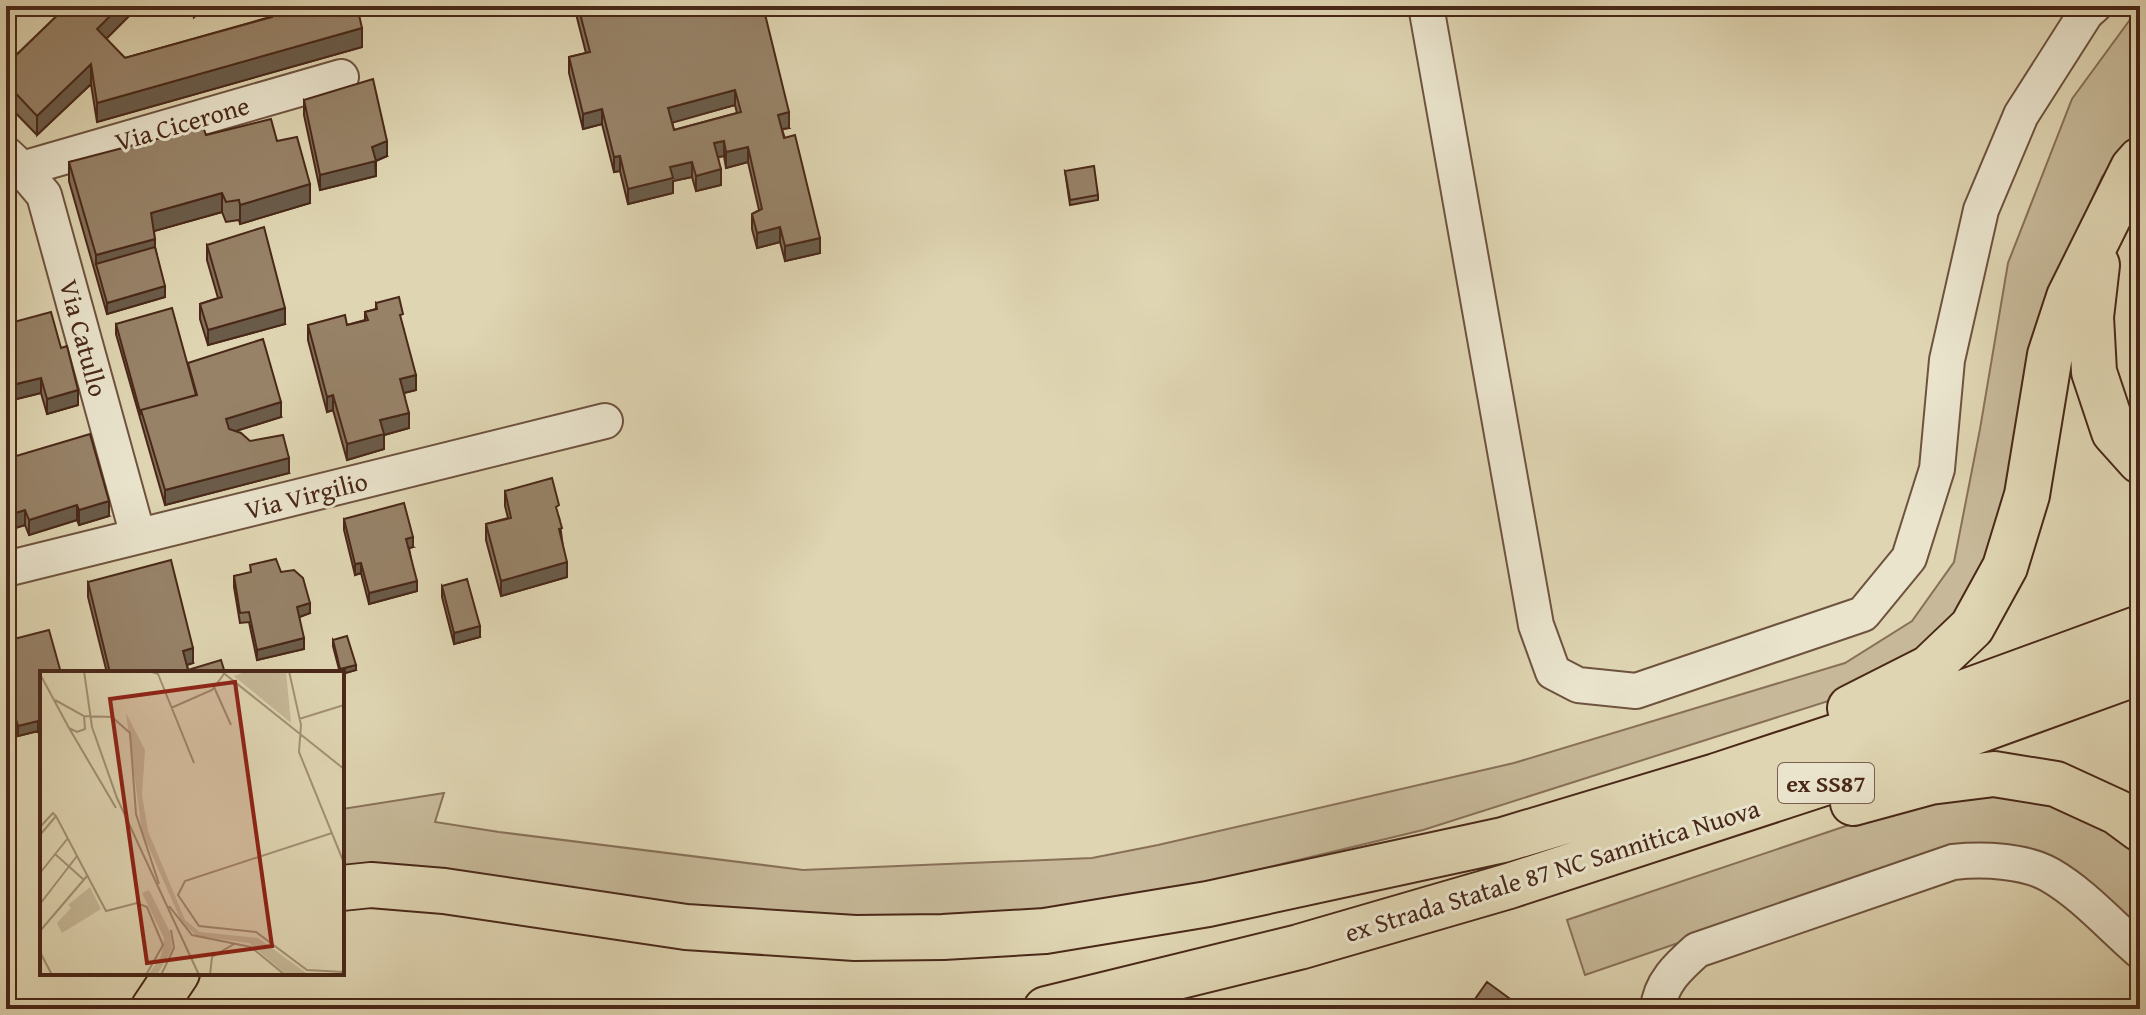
<svg xmlns="http://www.w3.org/2000/svg" width="2146" height="1015" viewBox="0 0 2146 1015" font-family="'Gentium Book Plus',serif">
  <style>
    .green { fill: #c6b898; stroke: #887058; stroke-width: 2 }
    .lines { fill: none; stroke-linecap: round; stroke-linejoin: round }
    .street-casing { stroke: #6e533e; stroke-width: 38 }
    .highway-casing { stroke: #492818; stroke-width: 48 }
    .street { stroke: #eae4cd; stroke-width: 34 }
    .highway { stroke: #dfd5b2; stroke-width: 44 }
    .wall { fill: #827059; stroke: #492818; stroke-width: 2; fill-rule: evenodd }
    .shaded-wall { fill: #6a5b49; stroke: #492818; stroke-width: 2 }
    .building { fill: #978268; stroke: #492818; stroke-width: 2; fill-rule: evenodd }
    .labels { text-anchor: middle; dominant-baseline: central; stroke-width: 6; stroke-linejoin: round; paint-order: stroke }
    .shield { fill: #eae4cd; stroke: #79604e; stroke-width: 2 }
    .shield-label { font-size: 24px; font-weight: bold; fill: #492818 }
    .street-label { font-size: 26px; fill: #492818; stroke: #eae4cd }
    .inset-road { fill: none; stroke: #a39074; stroke-width: 2 }
    .view { fill: #8f2418; fill-opacity: 0.15; stroke: #8f2418; stroke-width: 4 }
    .inset-edge { fill: none; stroke: #492818; stroke-width: 4 }
  </style>
  <rect width="100%" height="100%" fill="#dfd5b2"/>
  <filter id="stains"><feTurbulence type="fractalNoise" baseFrequency=".0025" numOctaves="4"/><feColorMatrix values="0 0 0 0 .2 0 0 0 0 .09 0 0 0 0 .02 0 0 0 .5 -.17"/></filter>
  <radialGradient id="worn" r=".72"><stop offset=".6" stop-color="#630" stop-opacity="0"/><stop offset="1" stop-color="#630" stop-opacity=".3"/></radialGradient>
  <path class="green" d="M2140 6V130L2102 177 2047 301 1986 586 1942 640 1866 689 1423 830 1091 910 894 922 709 912 342 871V809L444 793 435 822 499 832 803 870 1092 858 1158 845 1514 763 1845 663 1912 621 1954 562 1980 429 2008 263 2072 99Z
    M1995 794 2060 804 2124 841 2140 854V930L1963 848 1909 859 1754 917 1585 975 1567 920 1920 801Z"/>
  <g class="lines">
    <g class="street-casing">
      <path id="street" d="M1426 6 1536 625 1553 672 1578 685 1636 691 1863 614 1909 558 1937 469 1947 360 1981 210 2021 115 2086 13 2094 6
        M6 154 22 169 44 195 138 536
        M22 169 341 77
        M6 569 605 421
        M1658 1009C1660 983 1679 966 1697 950L1953 862C1982 859 2024 860 2050 875 2083 894 2111 926 2140 951"/>
    </g>
    <g class="highway-casing">
      <path id="highway" d="M2097 265 2091 317 2094 372 2114 432 2140 461
        M1850 708 1929 668 1972 627 2005 567 2027 495 2050 355 2069 297 2133 168 2140 160
        M1853 803 1930 782 1994 774 2056 784 2117 812 2140 829
        M342 888 371 885 444 891 686 927 855 938 943 937 1045 931 1208 904 1503 840 1716 776 1913 711 2140 628
        M153 1009 177 973
        M1046 1009 1299 947 1509 886 1922 751 2140 672"/>
    </g>
    <use href="#street" class="street"/>
    <use href="#highway" class="highway"/>
  </g>
  <path class="wall" d="M67 6H139L106 39 125 58 270 17 269 10 263 11 262 6H357L362 47 97 122 91 84 37 135 6 103V65Z
    M182 6H205L194 17Z
    M574 6H653L644 8 645 14 789 128 782 129 820 253 785 261 780 242 757 248 752 229V214L759 210 748 162 726 168 724 156 718 157 721 185 696 191 692 177 673 181V193L628 204 620 171 614 172 602 124 583 129 569 73V57L586 53ZM735 105 737 113 674 130 672 122Z
    M304 100 387 156 376 161V176L320 190 304 115Z
    M206 135 277 141 310 203 240 224 239 220 226 222 222 212 154 231 155 247 165 297 107 314 69 181V162Z
    M1065 171 1098 195V200L1070 205Z
    M207 245 285 324 208 345 200 319V304L218 298 207 260Z
    M376 303 403 327 416 390 404 393 409 428 384 435V449L347 460 333 410 327 412 308 340V325H347L365 320V312L376 309Z
    M14 322 61 348 78 405 47 414 41 393 13 400 15 421 6 424Z
    M116 324 188 368V363L281 417 236 431 289 473 165 505 116 334Z
    M6 459 109 516 79 525 77 520 29 535 25 525 6 531Z
    M505 491 559 517 567 577 501 596 486 540V524L508 518 505 506Z
    M344 519 413 547 409 548 417 591 369 604 361 573 355 575 344 530Z
    M281 572 310 613 299 617 304 649 257 660 249 622 240 623 234 587V576Z
    M88 582 193 663 187 665 188 670 225 673H107L88 597Z
    M442 586 480 637 454 644 442 597Z
    M333 640 356 670 342 674 340 673 333 646Z
    M6 641 42 673V734H39L38 731 18 736 6 696Z"/>
  <path class="shaded-wall" d="M120 6H139L97 48V29Z
    M194 6H205L194 17Z
    M362 28V47L97 122V103Z
    M91 64V84L37 135V116Z
    M735 90V105L668 124V108Z
    M602 109V124L583 129V114Z
    M789 112V128L778 130V115Z
    M387 141V156L375 161 376 176 320 190V175L372 147Z
    M724 141V156L714 158V143Z
    M748 147V162L726 168V152Z
    M620 156V171L614 172V157Z
    M692 162V177L673 181V193L628 204V189L670 167Z
    M721 169V185L696 191V176Z
    M310 184V203L240 224V205Z
    M11 191V206L6 211V195Z
    M222 193V212L151 232V213Z
    M780 227V242L757 248V233Z
    M820 238V253L785 261V246Z
    M155 239V258L96 264V255Z
    M165 286V297L107 314V303Z
    M285 308V324L208 345V330Z
    M416 375V390L400 394V379Z
    M41 378V393L8 401V386Z
    M78 390V405L47 414V399Z
    M333 395V410L327 412V397Z
    M281 402V417L226 434V419Z
    M15 406V421L6 424V409Z
    M409 413V428L384 435V449L347 460V444L380 420Z
    M289 458V473L165 505V490Z
    M109 501V516L79 525V510Z
    M77 505V520L29 535V520Z
    M25 510V525L6 531V516Z
    M413 537V547L406 549V539Z
    M567 562V577L501 596V581Z
    M361 563V573L355 575V564Z
    M417 581V591L369 604V593Z
    M310 603V613L297 618V607Z
    M480 626V637L454 644V633Z
    M304 638V649L257 660V650Z
    M193 648V663L183 666V651Z
    M356 665V670L342 674 340 673V669Z
    M38 721V731L18 736V726Z
    M42 723V734H39V724Z"/>
  <path class="building" d="M67 6H120L97 29 125 58 272 17 271 6H357L362 28 97 103 91 64 37 116 6 83V65Z
    M578 6H643L645 14 679 6H763L789 112 778 115 784 138 795 135 820 238 785 246 780 227 757 233 752 214 762 209 748 147 726 152 724 141 714 143 721 169 696 176 692 162 670 167 673 178 628 189 620 156 614 157 602 109 583 114 569 57 590 52ZM735 90 741 112 674 130 668 108Z
    M373 79 387 141 372 147 376 161 320 175 304 100Z
    M271 119 277 141 297 137 310 184 240 205 239 200 226 202 222 193 151 213 155 239 96 255 69 162 203 127 206 135Z
    M1094 166 1098 195 1070 200 1065 171Z
    M6 186 11 191 6 195Z
    M264 227 285 308 208 330 200 304 222 297 207 245Z
    M155 247 165 286 107 303 96 264Z
    M399 297 403 314 400 315 416 375 400 379 409 413 380 420 384 434 347 444 333 395 327 397 308 325 345 315 347 325 368 320 365 312 377 309 376 303Z
    M172 308 196 395 141 410V415L116 324Z
    M6 310 13 315 14 322 51 312 61 348 67 346 78 390 47 399 41 378 8 386 15 406 6 409Z
    M263 339 281 402 226 419 229 429 241 433 250 441 283 435 289 458 165 490 141 410 197 395 188 363Z
    M90 434 109 501 79 510 77 505 29 520 25 510 6 516V459Z
    M552 478 559 505 556 507 562 528 559 529 567 562 501 581 486 524 511 518 505 491Z
    M404 503 413 537 406 539 417 581 369 593 361 563 355 564 344 519Z
    M276 559 281 572 294 570 303 578 310 603 297 607 304 638 257 650 249 612 240 613 234 576 251 572 250 565Z
    M171 560 193 648 183 651 188 670 221 660 225 673H110L88 582Z
    M467 579 480 626 454 633 442 586Z
    M49 630 61 673H42V723L39 724 38 721 18 726 6 685V652L8 651 6 641Z
    M347 636 356 665 340 669 333 640Z
    M1487 982 1524 1009H1468Z"/>
  <g class="labels">
    <rect class="shield" x="1778" y="763" width="96" height="40" rx="6"/>
    <g class="shield-label">
      <text x="1826" y="783">ex SS87</text>
    </g>
    <g class="street-label">
      <text transform="translate(182 123) rotate(-16)">Via Cicerone</text>
      <text transform="translate(84 338) rotate(75)">Via Catullo</text>
      <text transform="translate(306 495) rotate(-14)">Via Virgilio</text>
      <text transform="translate(1552 870) rotate(-17)">ex Strada Statale 87 NC Sannitica Nuova</text>
    </g>
  </g>
  <g transform="translate(40 671)">
    <rect width="304" height="304" fill="#dfd5b2"/>
    <path d="M208 0H246L251 52 194 5ZM86 42 105 79 102 124 108 160 145 249 160 261 218 267 269 304H247L209 272 157 265 142 252 102 161ZM50 216 61 238 22 262 17 252 31 237 28 234ZM109 219 130 261 132 278 117 304H108L121 285 124 267 102 222Z" fill="#c6b898"/>
    <path class="inset-road" d="M44 0 52 56 77 127 159 304M109 0 118 3 154 92M181 0 304 98M249 0 261 54 259 81 304 192M0 3 29 57 37 61 45 58 44 45 15 29M174 16 191 54M131 37 172 19 184 3M44 45 72 46 90 62 96 143 119 213M259 48 304 34M29 57 76 137M0 156 13 142 16 145 66 240 97 232 107 236 123 274 106 304M292 162 145 210 138 224 159 255 216 261 267 299 304 301M0 164 16 145M15 183 44 209M0 202 28 167M0 233 37 185M129 235 152 264 211 276 245 304M0 260 47 205M0 281 12 304M121 304 134 277 131 259M170 304 172 286 194 273"/>
    <path class="view" d="M195 11 232 275 107 292 70 28Z"/>
    <rect width="304" height="304" class="inset-edge"/>
  </g>
  <rect width="2146" height="1015" fill="none" stroke="#dfd5b2" stroke-width="32"/>
  <rect x="8" y="8" width="2130" height="999" fill="none" stroke="#492818" stroke-width="4"/>
  <rect x="16" y="16" width="2114" height="983" fill="none" stroke="#492818" stroke-width="2"/>
  <rect width="100%" height="100%" filter="url(#stains)"/>
  <rect width="100%" height="100%" fill="url(#worn)"/>
</svg>
